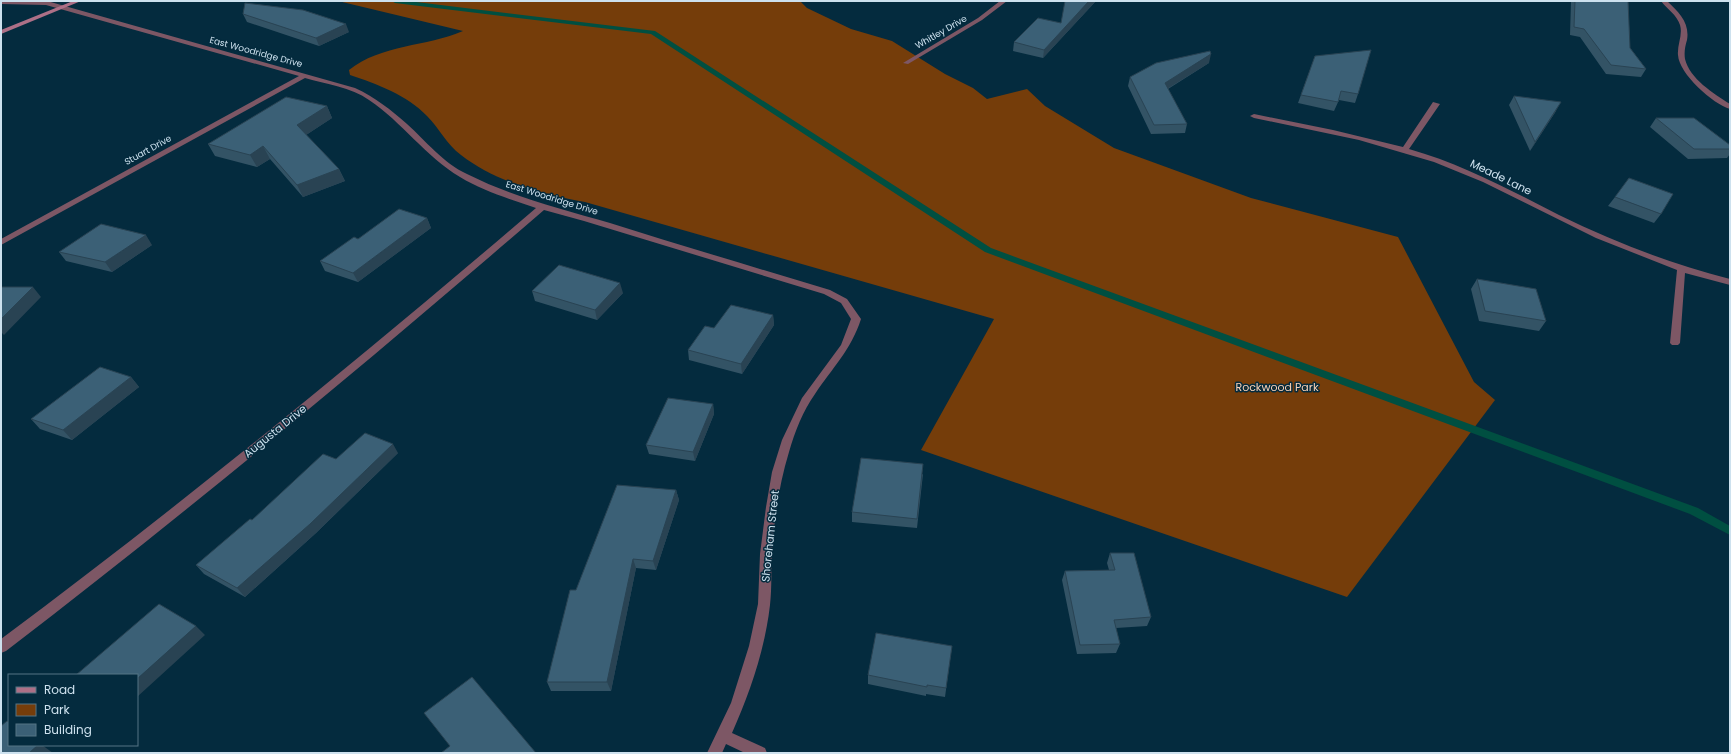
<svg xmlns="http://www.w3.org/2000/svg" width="1731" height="754" viewBox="0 0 1731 754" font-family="Poppins,sans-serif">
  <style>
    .green { fill: #753d0a }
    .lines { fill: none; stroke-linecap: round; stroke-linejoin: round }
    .stream { fill: #004f41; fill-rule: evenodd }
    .street { fill: #7d5765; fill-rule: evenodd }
    .secondary { fill: #ad7087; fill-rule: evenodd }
    .wall { fill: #335365 }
    .shaded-wall { fill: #294353 }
    .building { fill: #3b6076; stroke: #294353 }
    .labels { text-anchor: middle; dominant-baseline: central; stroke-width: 3; stroke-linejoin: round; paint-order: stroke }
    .far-street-label { font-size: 9px; fill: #cde1ee; stroke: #042b3e }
    .street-label { font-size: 11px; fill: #cde1ee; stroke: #042b3e }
    .park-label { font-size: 11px; fill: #fcd2b6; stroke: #042b3e }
  </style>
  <rect width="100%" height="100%" fill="#042b3e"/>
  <path class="green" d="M338 1H800L807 8 851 29 892 41 945 74 973 88 987 99 1027 89 1045 106 1114 148 1251 198 1398 237 1474 382 1495 400 1347 597 921 450 994 319 585 202C542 194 496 182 461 155 446 144 440 129 427 116 407 95 377 84 350 75L349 70C382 44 426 47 463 31Z"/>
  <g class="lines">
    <path class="stream" d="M392 1H408L655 31 991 248 1698 508 1730 526V535L1690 514 985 252 651 34 395 3Z"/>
    <path class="street" d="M1 1H47L355 88C375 97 391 110 407 124 426 141 443 163 467 174 513 197 561 209 610 223 683 246 757 268 830 290L847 299 861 319C851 350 833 367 815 394 803 411 795 431 789 452 779 485 774 519 772 553 771 570 772 588 770 605 765 649 750 693 732 733L765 748 767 753H745L726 744 722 753H707L731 703 749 646 758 604 760 554 766 507 772 472 782 440 802 398 841 345 851 319 841 303 824 294 584 221 544 210C368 362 190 510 6 651L1 653V639C185 502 362 357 536 208 510 199 483 191 460 177 425 156 402 122 369 100 351 87 326 84 305 78L1 245V239L299 76 46 5 1 4Z
      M1000 1H1007L982 20 908 64 903 63 978 18Z
      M1661 1H1667C1679 12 1690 23 1687 40 1685 46 1684 53 1685 59 1690 79 1713 93 1730 104V109C1713 104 1679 74 1678 55 1677 45 1683 35 1680 25 1677 15 1667 9 1661 1Z
      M1433 102 1440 104 1409 149C1462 164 1510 190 1559 215 1614 242 1671 264 1730 279V285L1685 273 1680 343 1678 345H1672L1670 343 1677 270 1596 238 1483 182 1434 162 1359 140 1254 118 1250 116 1254 114 1333 130 1403 147Z"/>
    <path class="secondary" d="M73 1H81L1 34V30Z"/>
  </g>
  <path class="wall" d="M1096 1 1043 58 1013 51 1014 42 1061 23Z
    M1571 1H1628L1630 48 1646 69 1641 77 1606 74 1580 37 1570 35Z
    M243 14 349 32 319 46 247 22Z
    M1315 56 1358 94 1355 103 1339 100 1334 111 1298 103Z
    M1209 63 1168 89 1187 124 1185 133 1151 134 1128 86 1130 77Z
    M1514 96 1556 111 1530 151 1509 105Z
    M327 106 332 118 306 135 339 169 345 181 303 197 270 159 257 167 215 156 208 144Z
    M1656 118 1730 145V154L1727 158 1688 159 1650 127Z
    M1615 197 1661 214 1654 223 1608 206Z
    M427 218 431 228 358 282 325 271 320 261Z
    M152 245 112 272 66 261 59 252Z
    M1477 279 1546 321 1539 331 1479 321 1471 289Z
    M532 291 623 293 597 320 535 301Z
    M773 315 774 325 742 374 689 360 688 350 714 328Z
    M131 377 139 387 72 440 40 429 31 419Z
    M713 404 714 414 695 461 649 454 646 445Z
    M398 453 316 533 245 597 204 574 196 565 252 520 336 459Z
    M923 474 917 528 852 522V512Z
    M676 490 679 500 656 570 636 568 611 691H551L547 682 576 590Z
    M1110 553 1151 617 1147 626 1116 628 1120 644 1116 653 1077 654 1062 580 1065 571 1109 570 1107 563Z
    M952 646 945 697 926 694V696L868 684V675Z"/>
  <path class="shaded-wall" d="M1089 1H1096L1043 58 1044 50Z
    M346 24 349 32 319 46 316 38Z
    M1211 54 1209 63 1162 92 1165 83Z
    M1561 102 1556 111 1530 151 1535 142Z
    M327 106 332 118 303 137 297 125Z
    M263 146 270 159 257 167 250 155Z
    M339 169 345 181 303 197 297 185Z
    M427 218 431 228 358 282 353 273Z
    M146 235 152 245 112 272 105 262Z
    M620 283 623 293 597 320 595 310Z
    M33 287 41 297 4 335 1 332V319Z
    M773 315 774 325 742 374 741 364Z
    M131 377 139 387 72 440 63 430Z
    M713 404 714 414 695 461 693 452Z
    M393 444 398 453 316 533 245 597 237 588Z
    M676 490 679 500 656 570 653 561Z
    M633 559 636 568 611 691 607 682Z
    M196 626 205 635 137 697V679Z
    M38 745H42L53 753H29Z"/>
  <path class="building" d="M1065 1H1089L1044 50 1014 42 1038 18 1061 23Z
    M1575 1H1628L1630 48 1646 69 1611 65 1584 29 1574 27Z
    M245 3 303 10 346 24 316 38 243 14Z
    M1371 50 1358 94 1341 91 1338 102 1301 95 1315 56Z
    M1210 51 1211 54 1165 83 1187 124 1154 125 1130 77 1156 63Z
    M1514 96 1561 102 1535 142Z
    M286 97 327 106 297 125 339 169 297 185 263 146 250 155 208 144Z
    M1656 118H1694L1730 145V149H1694Z
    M1629 178 1673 194 1661 214 1615 197Z
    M399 209 427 218 353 273 320 261 354 237 358 239Z
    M101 224 146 235 105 262 59 252Z
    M559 265 620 283 595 310 532 291Z
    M1477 279 1536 289 1546 321 1485 311Z
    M1 287H33L1 319Z
    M731 305 773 315 741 364 688 350 705 326 714 328Z
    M100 367 131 377 63 430 31 419Z
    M668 398 713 404 693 452 646 445Z
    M365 433 393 444 310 524 237 588 196 565 250 519 252 520 323 454 336 459Z
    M861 458 923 464 917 519 852 512Z
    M617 485 676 490 653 561 633 559 607 682H547L570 590H576Z
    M1110 553H1134L1151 617 1114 620 1120 644 1080 645 1065 571 1115 570Z
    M159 604 196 626 137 679V675H76Z
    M876 633 952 646 946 688 927 685V687L868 675Z
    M472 677 536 753H441L450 746 424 713Z
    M7 721 9 723V745H38L29 753H1V726Z"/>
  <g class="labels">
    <g class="far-street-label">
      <text transform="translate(941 32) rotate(-30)">Whitley Drive</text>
      <text transform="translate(256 52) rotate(15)">East Woodridge Drive</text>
      <text transform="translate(148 150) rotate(-29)">Stuart Drive</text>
      <text transform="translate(552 198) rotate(17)">East Woodridge Drive</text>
    </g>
    <g class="street-label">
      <text transform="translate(1501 177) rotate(26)">Meade Lane</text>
      <text transform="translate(275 431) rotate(-39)">Augusta Drive</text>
      <text transform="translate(770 536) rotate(-84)">Shoreham Street</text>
    </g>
    <g class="park-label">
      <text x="1277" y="387">Rockwood Park</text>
    </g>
  </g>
  <rect width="1731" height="754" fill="none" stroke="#cde1ee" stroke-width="4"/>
  <rect x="8" y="674" width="130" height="72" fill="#042b3e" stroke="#547484"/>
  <rect x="16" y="687" width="20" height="6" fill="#ad7087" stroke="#547484"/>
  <text x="44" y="694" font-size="12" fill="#cde1ee">Road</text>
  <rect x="16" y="704" width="20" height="12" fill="#753d0a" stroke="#547484"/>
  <text x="44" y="714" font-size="12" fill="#cde1ee">Park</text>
  <rect x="16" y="724" width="20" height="12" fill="#3b6076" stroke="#547484"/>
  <text x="44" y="734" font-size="12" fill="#cde1ee">Building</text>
</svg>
